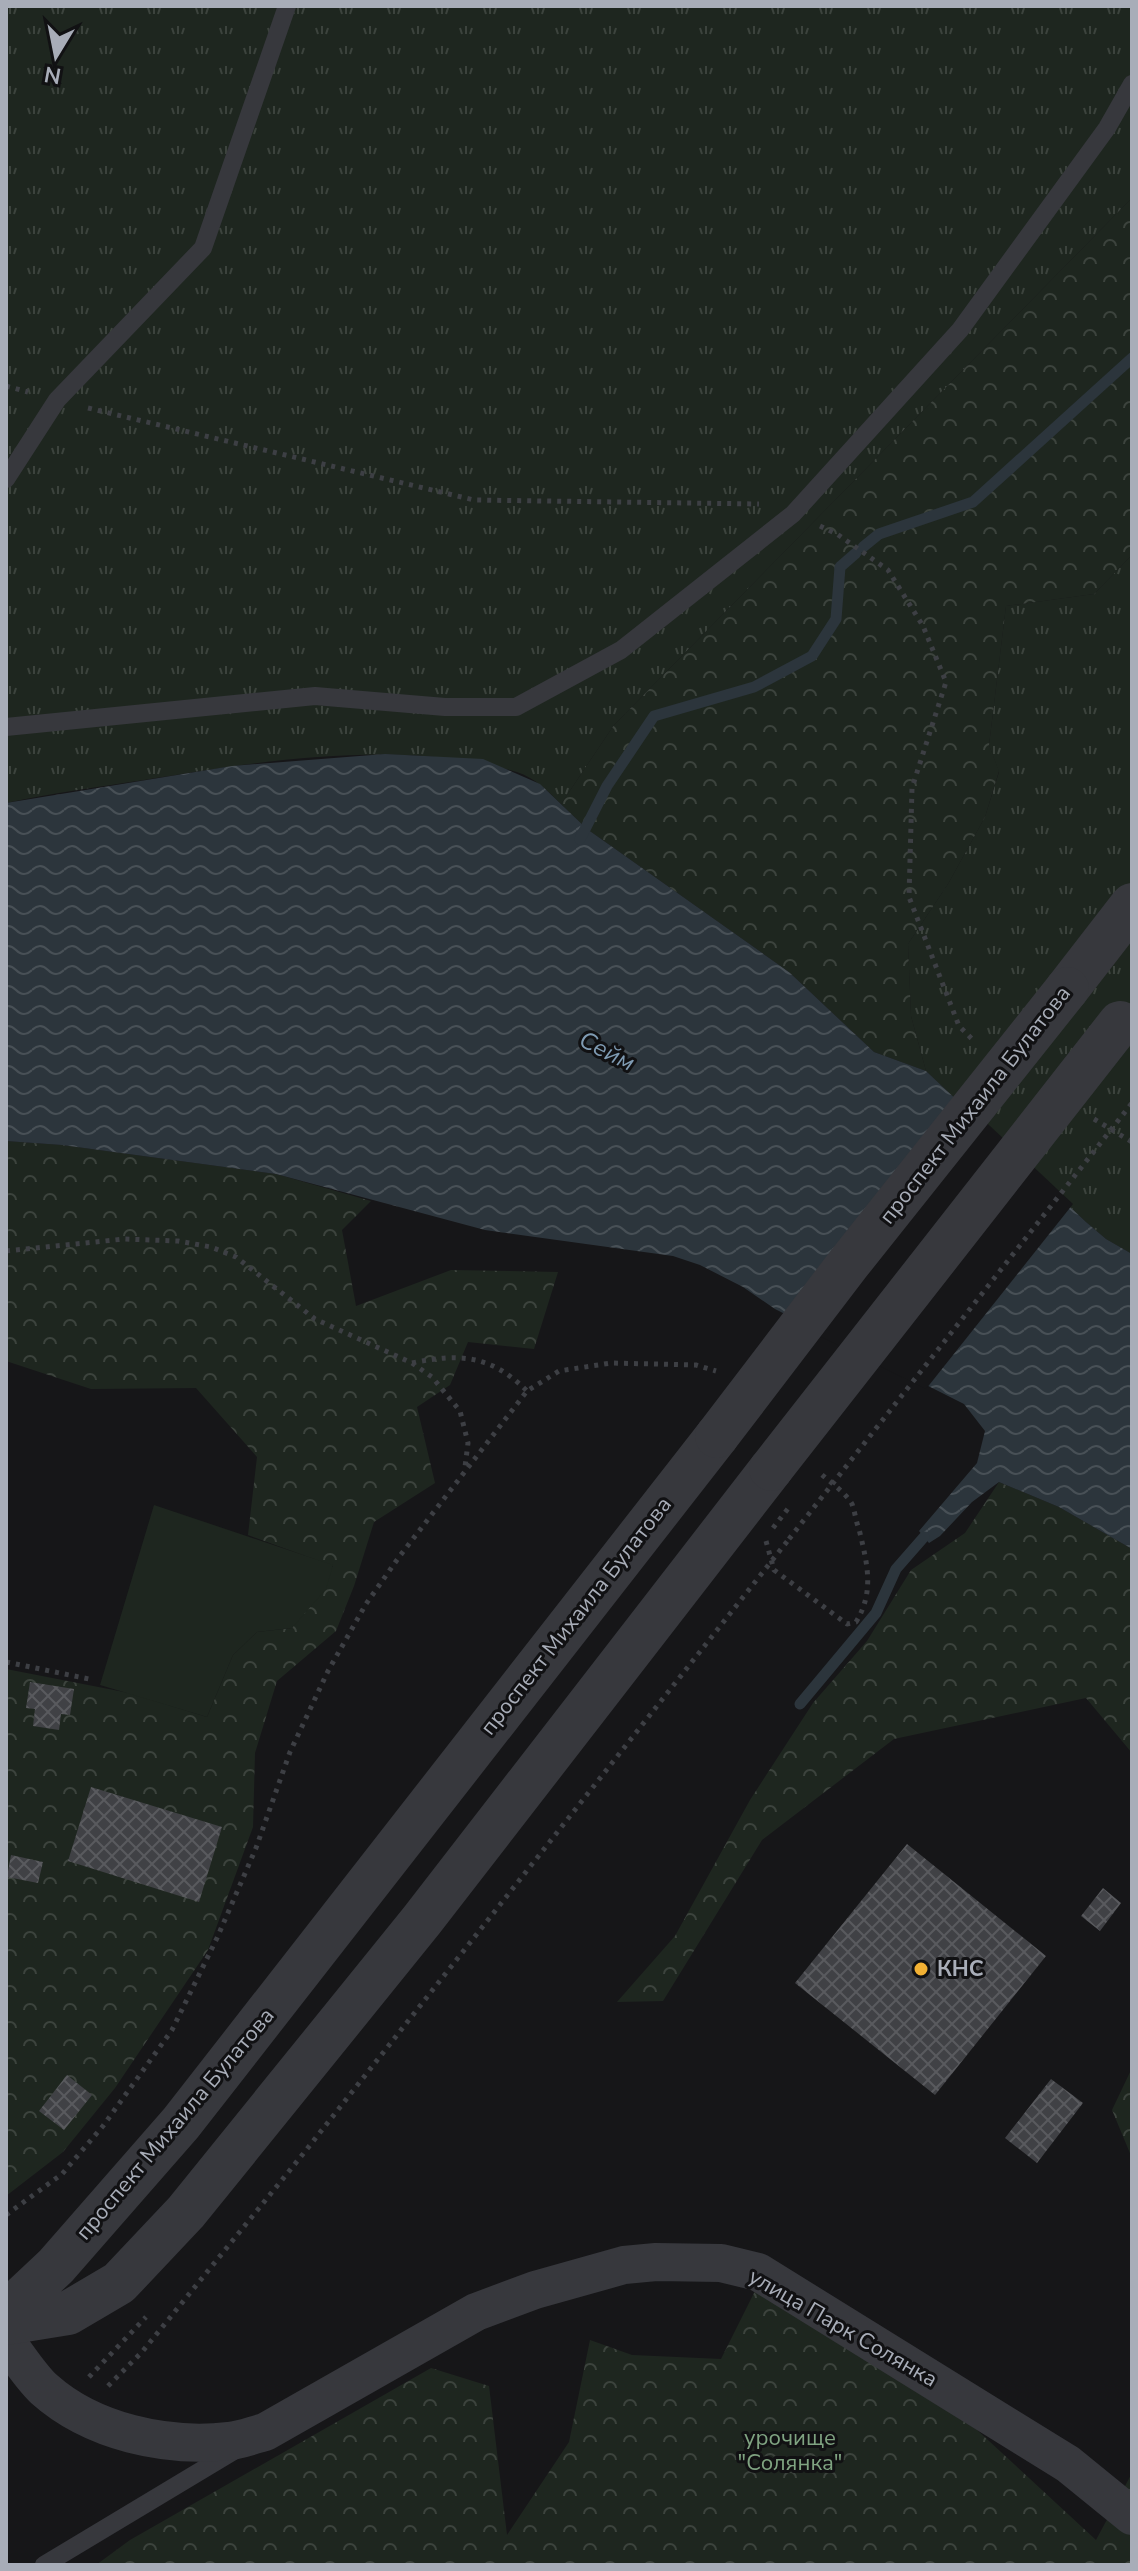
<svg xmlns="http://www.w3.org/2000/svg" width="1138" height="2571" viewBox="0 0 1138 2571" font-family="'Nunito Sans',sans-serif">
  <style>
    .grass { fill: url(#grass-tufts) }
    .forest { fill: url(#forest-crowns) }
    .garden { fill: #1e261f }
    .water { fill: url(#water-waves) }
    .pier { fill: #161618 }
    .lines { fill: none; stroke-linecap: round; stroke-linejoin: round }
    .stream { stroke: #2c353c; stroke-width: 11 }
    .building { fill: url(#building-cross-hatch) }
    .path { stroke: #3d3f44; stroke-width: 5; stroke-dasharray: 4 6; stroke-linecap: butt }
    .service { stroke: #37383d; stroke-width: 18 }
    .minor { stroke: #37383d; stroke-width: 38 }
    .tertiary { stroke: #37383d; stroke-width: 44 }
    .path-bridge { stroke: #3d3f44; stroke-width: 5; stroke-dasharray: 4 6; stroke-linecap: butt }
    .tertiary-bridge { stroke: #37383d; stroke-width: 44 }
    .poi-dot { fill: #f2b134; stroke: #111113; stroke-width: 3 }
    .labels { text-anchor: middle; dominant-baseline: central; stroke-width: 6; stroke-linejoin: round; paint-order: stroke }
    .street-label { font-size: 22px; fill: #a8adb8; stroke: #111113 }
    .poi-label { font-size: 22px; font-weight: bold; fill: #a8adb8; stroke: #111113; text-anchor: start }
    .park-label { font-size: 22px; fill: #7fa381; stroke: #111113 }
    .water-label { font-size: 24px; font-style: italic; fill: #7f9bb3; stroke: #111113 }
  </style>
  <defs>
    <pattern id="grass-tufts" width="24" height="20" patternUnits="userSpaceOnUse" patternTransform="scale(2)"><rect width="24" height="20" fill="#1e261f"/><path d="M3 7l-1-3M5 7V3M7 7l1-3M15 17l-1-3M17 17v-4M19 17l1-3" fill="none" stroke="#3c433d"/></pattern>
    <pattern id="forest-crowns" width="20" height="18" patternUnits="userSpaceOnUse" patternTransform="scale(2)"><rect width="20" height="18" fill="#1e261f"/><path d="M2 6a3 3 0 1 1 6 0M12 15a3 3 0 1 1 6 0" fill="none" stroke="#3c433d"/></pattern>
    <pattern id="water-waves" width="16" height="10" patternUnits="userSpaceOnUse" patternTransform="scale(2)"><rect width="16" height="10" fill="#2c353c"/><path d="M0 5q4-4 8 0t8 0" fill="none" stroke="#485056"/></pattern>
    <pattern id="building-cross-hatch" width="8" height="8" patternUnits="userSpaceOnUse" patternTransform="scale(2)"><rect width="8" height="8" fill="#404145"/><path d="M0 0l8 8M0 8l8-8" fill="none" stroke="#595a5e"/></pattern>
  </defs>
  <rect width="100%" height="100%" fill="#161618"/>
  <path class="grass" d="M6 6H1132V198L614 725 561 804C548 791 535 778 517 772 403 738 260 761 144 780 98 787 51 793 6 803Z
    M1132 555V1254L1106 1239 1086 1222 926 1071 911 1016 908 944 948 884 985 817 999 772 989 745 1006 606 1094 594Z"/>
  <path class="forest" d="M1132 198V555L1094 594 1006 606 989 745 999 771 985 817 948 884 908 944 911 1016 926 1071 874 1052 789 972 587 829 561 804 614 725Z
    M6 1141 62 1145 276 1174 371 1201 342 1230 356 1306 451 1270 558 1272 534 1349 468 1342 450 1385 417 1407 435 1483 374 1522 354 1586 336 1631 277 1681 255 1753 253 1827 208 1950 115 2088 63 2152 6 2196V1669L129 1693 207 1717 233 1655 257 1632 292 1628 333 1566 248 1535 257 1457 196 1388 91 1389 6 1361Z
    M999 1482 1059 1507 1132 1549V1753L1086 1698 894 1739 762 1840 663 2001 617 2002 675 1936 750 1800 813 1703 867 1641 911 1570 965 1533Z
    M1132 2068V2158L1112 2110Z
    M755 2291 976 2429 1096 2540 1132 2473V2565H96L130 2540 431 2368 489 2386 507 2535 569 2442 590 2340 632 2355 721 2359Z"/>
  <path class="garden" d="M154 1505 333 1565 326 1589 292 1628 257 1632 233 1655 207 1717 100 1685Z"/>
  <path class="water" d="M385 754 483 759 540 784 587 829 789 972 874 1052 926 1071 1086 1222 1106 1239 1132 1254V1549L1059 1507 999 1482 972 1502 940 1536 929 1543 919 1531 977 1463 985 1431 964 1404 775 1309 743 1287 700 1265 673 1256 485 1230 276 1174 62 1145 6 1141V803L232 766Z"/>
  <path class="pier" d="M958 1096 1073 1204 926 1389 783 1318Z"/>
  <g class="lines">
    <path class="stream" d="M863 547 879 534 973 502 1132 358
      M580 839 607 786 654 716 754 687 812 656 836 619 840 567 856 553
      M800 1704 876 1613 896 1569 924 1537"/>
  </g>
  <path class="building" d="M30 1682 74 1689 70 1715 61 1714 59 1730 33 1726 35 1709 26 1708Z
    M91 1787 222 1827 199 1902 68 1861Z
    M907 1844 1046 1956 935 2095 795 1983Z
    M11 1855 43 1862 38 1883 7 1877Z
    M1103 1888 1121 1903 1100 1931 1081 1916Z
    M67 2075 92 2095 64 2130 39 2111Z
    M1051 2079 1083 2103 1037 2163 1005 2138Z"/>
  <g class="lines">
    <path class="path" d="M6 386 28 392
      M88 408 474 500 759 504
      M820 526 837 534 888 570 923 626 946 682 912 788 909 897 959 1026 975 1042
      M1094 1119 1132 1142
      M6 1251 124 1239 178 1241 211 1247 236 1257 315 1319 412 1363 432 1377 460 1411 468 1443 465 1467
      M412 1363C460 1353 491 1355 527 1391
      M766 1541 774 1570 847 1624 856 1622C875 1591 867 1563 859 1529 856 1522 855 1512 852 1504 846 1493 830 1482 820 1473
      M6 1662 89 1679
      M6 2215 62 2174 103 2126 172 2030 217 1938 256 1848 290 1752 328 1671 366 1604 399 1557 527 1391 559 1371 611 1363 696 1365 716 1371
      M89 2377 146 2317
      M108 2386 142 2352 303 2154 789 1539"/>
    <path class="service" d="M6 479 57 400 203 248 287 6
      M6 727 315 696 445 707H516L621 650 793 514 960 330 1107 128 1132 84
      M44 2565 237 2449"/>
    <path class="minor" d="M6 2341C18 2356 30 2376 44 2389 92 2432 166 2448 229 2441 241 2440 253 2435 265 2432L476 2312 535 2290 624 2265 656 2262 721 2263 758 2272 1068 2464 1132 2516"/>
    <path class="tertiary" d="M1067 989 1132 905
      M6 2313 56 2266 181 2123 717 1436
      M6 2323 68 2313 119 2283 186 2212 422 1920 771 1469"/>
    <path class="path-bridge" d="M773 1528 790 1506
      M789 1539 1132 1103"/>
    <path class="tertiary-bridge" d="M717 1436 849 1263 1067 989
      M771 1469 1120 1023"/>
  </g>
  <circle class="poi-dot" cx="921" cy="1969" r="8"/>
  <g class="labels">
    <g class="street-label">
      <text transform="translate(975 1105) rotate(-52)">проспект Михаила Булатова</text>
      <text transform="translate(576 1616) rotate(-52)">проспект Михаила Булатова</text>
      <text transform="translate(175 2124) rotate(-50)">проспект Михаила Булатова</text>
      <text transform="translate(843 2328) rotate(30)">улица Парк Солянка</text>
    </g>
    <g class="poi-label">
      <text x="937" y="1969">КНС</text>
    </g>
    <g class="park-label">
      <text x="790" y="2438">урочище<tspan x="790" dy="25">"Солянка"</tspan></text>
    </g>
    <g class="water-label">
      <text transform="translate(607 1051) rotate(27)">Сейм</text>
    </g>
  </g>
  <rect width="1138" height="2571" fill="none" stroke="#a8adb8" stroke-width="16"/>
  <g transform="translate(56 56) rotate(190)" stroke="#111113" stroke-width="6" paint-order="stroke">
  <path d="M0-6L14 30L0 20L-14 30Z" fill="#a8adb8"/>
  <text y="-12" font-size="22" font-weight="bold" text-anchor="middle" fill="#a8adb8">N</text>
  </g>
</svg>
